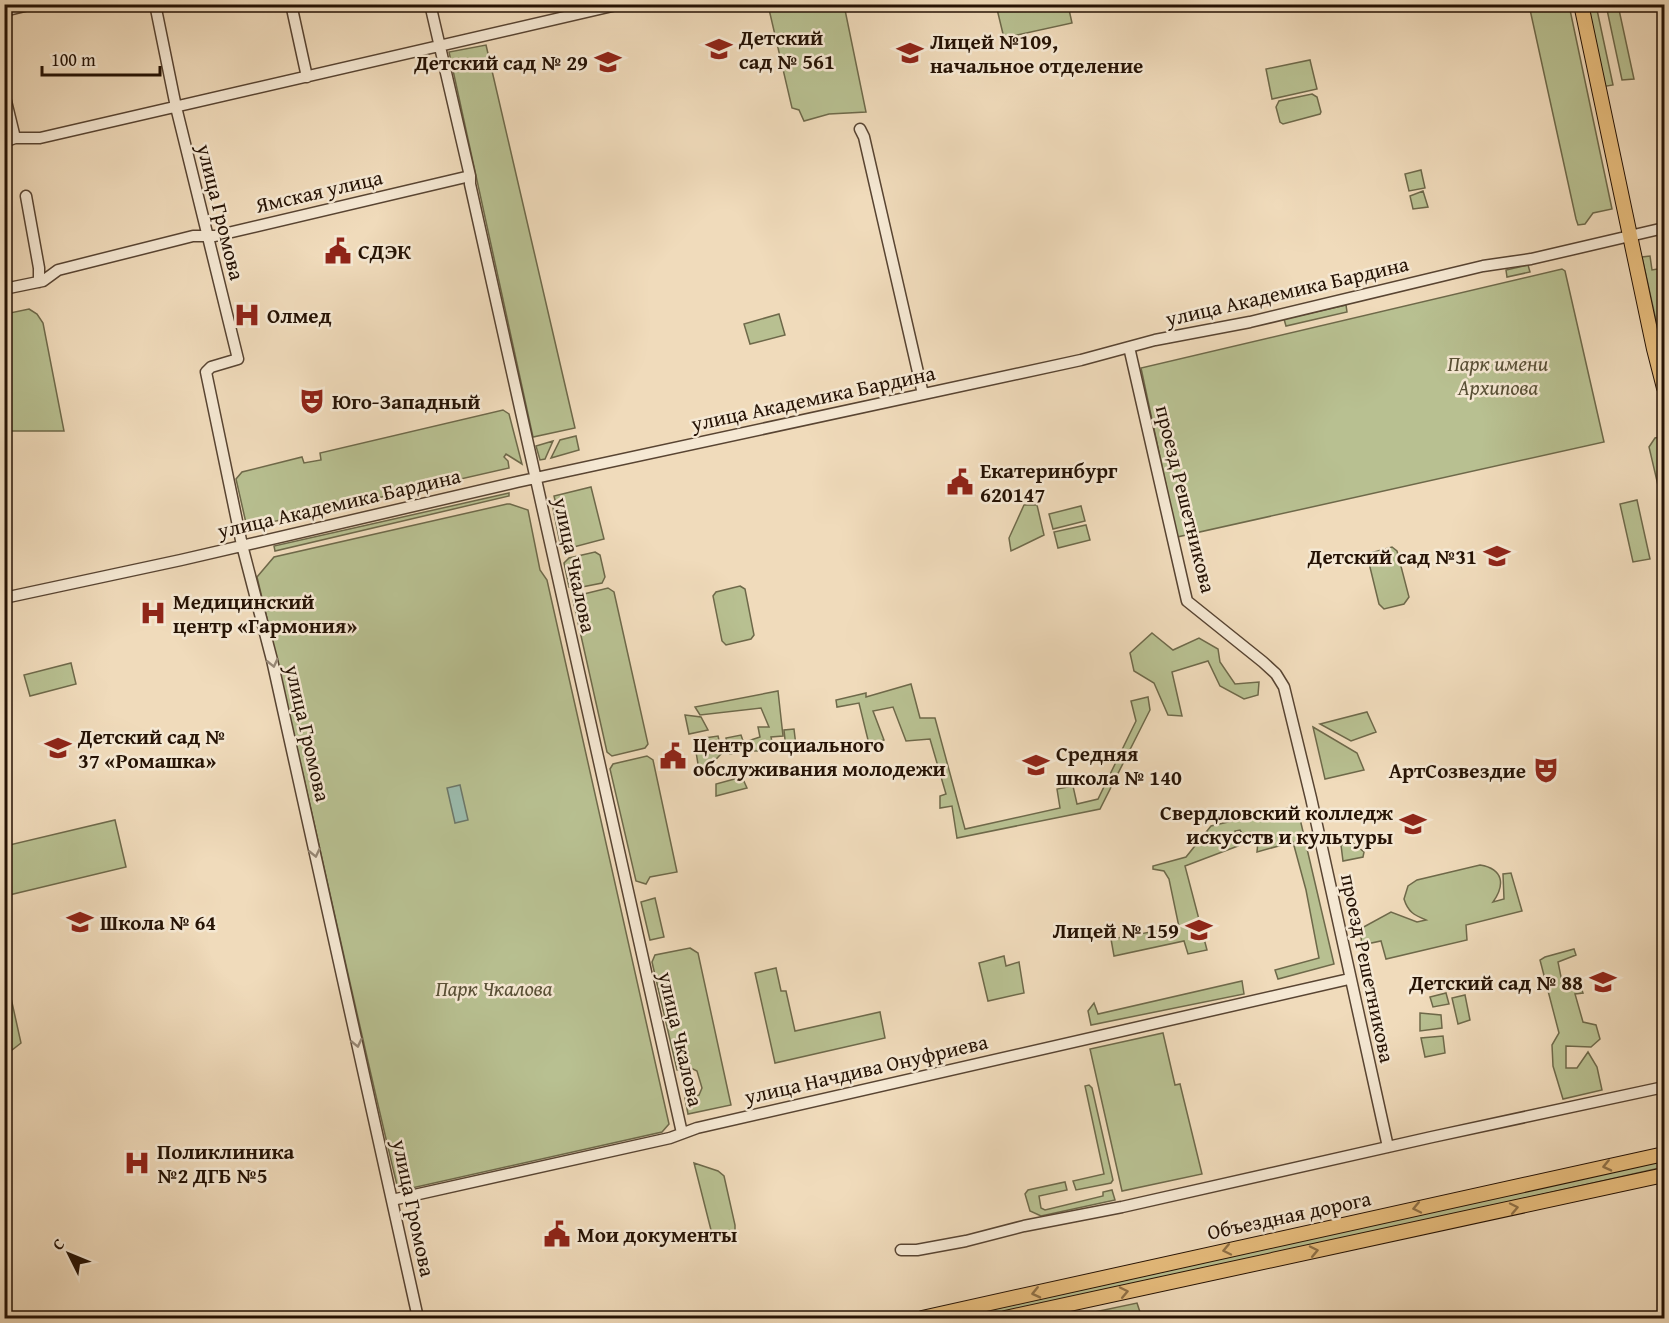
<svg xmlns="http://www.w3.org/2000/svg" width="1669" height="1323" viewBox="0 0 1669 1323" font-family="'Gentium Book Plus',serif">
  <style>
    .green { fill: #b8c091; stroke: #6e694a; stroke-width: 1.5 }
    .water { fill: #9bbbad; stroke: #6c7769; stroke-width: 1.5 }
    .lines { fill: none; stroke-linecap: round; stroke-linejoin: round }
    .minor-casing { stroke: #584432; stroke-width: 13 }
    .major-casing { stroke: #251204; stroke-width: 16 }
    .minor { stroke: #f5e8d3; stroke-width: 10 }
    .major { stroke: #e8be7e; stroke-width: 14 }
    .oneway { stroke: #978876 }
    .oneway2 { stroke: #907147 }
    .labels { text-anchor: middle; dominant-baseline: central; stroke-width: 5; stroke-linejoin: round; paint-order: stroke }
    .poi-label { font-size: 21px; font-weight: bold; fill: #251204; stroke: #f5e8d3; text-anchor: start }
    .street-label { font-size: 21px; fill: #251204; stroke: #f5e8d3 }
    .park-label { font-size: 21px; font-style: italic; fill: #584f35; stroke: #f5e8d3 }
  </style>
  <rect width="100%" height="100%" fill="#f0dbbb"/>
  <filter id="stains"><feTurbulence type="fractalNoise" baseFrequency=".00333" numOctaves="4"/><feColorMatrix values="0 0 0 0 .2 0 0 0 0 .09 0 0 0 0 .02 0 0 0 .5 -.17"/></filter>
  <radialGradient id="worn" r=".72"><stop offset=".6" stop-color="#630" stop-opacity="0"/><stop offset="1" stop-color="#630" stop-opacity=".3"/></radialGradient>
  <path class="green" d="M768 5H844L866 112 829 114 804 121 799 110 792 108Z
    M996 5H1068L1072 23 1004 38Z
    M1529 5H1569L1612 209 1593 213 1585 224 1578 225 1576 219Z
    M1584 5H1596L1613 85 1601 87Z
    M1606 5H1618L1634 79 1622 80Z
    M486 45 575 428 533 437 449 52Z
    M1310 60 1317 89 1272 99 1266 69Z
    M1312 94 1317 97 1321 112 1320 114 1283 124 1280 122 1276 107 1279 101Z
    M1421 170 1425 188 1409 191 1405 174Z
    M1423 191 1428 207 1413 209 1410 196Z
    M1650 256 1652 270 1664 268V357L1642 257Z
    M1528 265 1530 272 1507 277 1506 270Z
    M1562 269 1565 271 1604 442 1177 537 1141 368Z
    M1346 305 1347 312 1286 326 1284 319Z
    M29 309 37 314 43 323 64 431H5V314Z
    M779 314 785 335 750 344 744 324Z
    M503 410 509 414 522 464 506 454 504 457 508 461 509 468 250 527 246 523 236 479 242 472 302 457 304 463 321 460 320 453Z
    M576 436 579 450 551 458 560 440Z
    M1663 436 1664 437V511L1649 447 1655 438Z
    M553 441 545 459 540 460 536 446Z
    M591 487 604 539 570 548 560 543 553 508 556 504 554 496Z
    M509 493V496L275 551 274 546Z
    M1637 500 1650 559 1633 562 1620 504Z
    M507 504H510L528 510 540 570 547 580 669 1124 662 1132 403 1190 397 1185C348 982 306 779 257 577L274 557Z
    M1024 505H1037L1044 535 1011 551 1009 538Z
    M1081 506 1085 521 1053 529 1049 514Z
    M1086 525 1090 540 1058 548 1054 532Z
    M1392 547 1397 551 1409 597 1404 604 1384 609 1379 604 1368 559 1370 553Z
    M595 552 600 555 605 577 602 583 577 588 569 587 564 563 569 558Z
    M740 586 745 589 754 635 751 639 726 645 722 641 713 596 716 592Z
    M608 588 614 592 648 744 645 748 612 756 607 752 573 600 576 596Z
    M1152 633 1173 650 1199 638 1218 649 1220 662 1235 684 1259 682 1258 695 1244 699 1220 686 1208 661 1172 672 1182 716 1168 715 1154 683 1134 671 1130 653Z
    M71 663 76 684 30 696 24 675Z
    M911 684 920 718H935L965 829 1060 808 1057 789 1073 786 1077 804 1098 799 1136 721 1131 701 1148 697 1150 710 1100 809 957 838 952 806 940 808V796L946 794 930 739 906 741 893 707 873 711 884 740 869 744 859 703 837 707 836 700 866 693V697Z
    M778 691 783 736 771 737 774 751H754L748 741 760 737 758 727H769L761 708 700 715 695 707Z
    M1367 712 1376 732 1351 741 1320 724Z
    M685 715 701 717 708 730 689 734Z
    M1313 727 1357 753 1364 770 1325 779Z
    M794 729 796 746 786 749 784 730Z
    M741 735 746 750 730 754 726 738Z
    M718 736 722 753 700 776 696 752 705 738Z
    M647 756 653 760 677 872 650 877 646 884 636 881 610 769 613 764Z
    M742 777 747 788 716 796V784Z
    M1297 806 1334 964 1278 979 1275 970 1319 958 1306 890 1293 842 1257 852 1258 841H1247L1240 830 1235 831 1238 846 1185 866 1207 950 1188 954 1184 941 1114 956 1111 939 1179 927 1169 879 1164 871 1153 869V866L1186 857 1211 826Z
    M115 820 126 867 5 896V846Z
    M1352 842 1364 852 1363 857 1343 861 1341 845Z
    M1480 865C1504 869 1505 885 1493 902L1504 899 1503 874 1511 873 1522 911 1466 925 1467 940 1386 959 1381 941 1362 945 1360 929 1391 912 1417 922 1426 920C1414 915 1408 912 1404 899L1408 886 1417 880Z
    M655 898 664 937 650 940 641 902Z
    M690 948 698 953 731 1105 688 1114 685 1098 699 1095 702 1088 697 1071 691 1068 677 1070 652 962 655 955Z
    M1574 949 1576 955 1558 962 1562 982 1578 979 1583 993 1575 994 1583 1022 1596 1025 1600 1039 1591 1047 1566 1046V1068H1577L1588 1052 1597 1067 1602 1090 1563 1099 1553 1066 1552 1045 1559 1033 1540 960 1545 957Z
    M1004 956 1006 966 1019 962 1024 993 988 1001 979 963Z
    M776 968 781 991H786L795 1031 880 1012 885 1038 775 1063 755 973Z
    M1242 981 1244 994 1091 1025 1088 1011 1094 1003 1098 1014Z
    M5 986 9 989 21 1043 12 1050 5 1051Z
    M1446 993 1449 1004 1433 1007 1430 997Z
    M1465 995 1470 1020 1458 1024 1452 998Z
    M1420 1013 1441 1015 1442 1028 1420 1031Z
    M1163 1033 1175 1085 1180 1084 1202 1174 1122 1191 1090 1049Z
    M1443 1036 1445 1053 1425 1057 1421 1038Z
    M1089 1085 1092 1088 1113 1180 1111 1183 1076 1190 1073 1181 1104 1174 1085 1086Z
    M1664 1160V1167L991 1318H954Z
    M694 1163 718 1171 724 1176 735 1225V1232L727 1241H720L712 1234Z
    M1065 1182 1067 1190 1039 1196 1041 1208 1045 1210 1103 1196V1192L1112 1190 1115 1200 1041 1216 1030 1211 1025 1194 1028 1190Z
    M1137 1303 1140 1312 1126 1318H1066Z"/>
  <path class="water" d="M460 785 468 820 455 823 447 788Z"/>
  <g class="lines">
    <g class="minor-casing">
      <path id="minor" d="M155 4 176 107 238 359 211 367 206 372 242 545 272 660 418 1318
        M291 4 307 77
        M430 4 470 176V184L682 1133
        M4 11 33 4
        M4 93 15 138
        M860 129 864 137 923 394
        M4 142 15 138H40L621 4
        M26 196 39 268V282
        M4 289 43 281 58 270 193 236H215L470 176
        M1129 347 1187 601 1263 662 1276 674 1284 687 1311 798 1388 1147
        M4 598 181 560 517 482 1081 360 1155 340 1250 322 1483 266 1531 259 1664 228
        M392 1200 670 1138 697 1128 1349 979
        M901 1250H917L966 1241 1024 1226 1122 1207 1432 1137 1664 1087"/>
    </g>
    <g class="major-casing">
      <path id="major" d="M1581 4 1654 349 1664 388
        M922 1318 1664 1154
        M1005 1318 1664 1175"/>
    </g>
    <use href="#minor" class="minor"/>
    <use href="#major" class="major"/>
  </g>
  <defs><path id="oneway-chevron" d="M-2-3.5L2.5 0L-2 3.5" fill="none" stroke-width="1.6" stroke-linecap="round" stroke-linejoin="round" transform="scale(1.5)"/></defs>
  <g class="oneway">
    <use href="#oneway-chevron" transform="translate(273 663) rotate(77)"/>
    <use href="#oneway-chevron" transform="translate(315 853) rotate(77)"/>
    <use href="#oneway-chevron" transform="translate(357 1043) rotate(77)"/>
  </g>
  <g class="oneway2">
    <use href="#oneway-chevron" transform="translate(1607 1166) rotate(167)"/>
    <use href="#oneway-chevron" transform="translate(1417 1208) rotate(168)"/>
    <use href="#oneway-chevron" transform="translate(1514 1208) rotate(-12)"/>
    <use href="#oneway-chevron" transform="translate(1227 1250) rotate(168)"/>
    <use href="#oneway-chevron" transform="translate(1314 1251) rotate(-12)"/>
    <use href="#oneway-chevron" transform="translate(1124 1292) rotate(-12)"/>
    <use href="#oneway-chevron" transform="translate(1036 1293) rotate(167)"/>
  </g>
  <defs>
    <g id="school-bare" transform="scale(2.07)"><path d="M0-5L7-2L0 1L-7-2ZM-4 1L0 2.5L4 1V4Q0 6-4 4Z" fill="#8f2418" stroke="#f5e8d3" stroke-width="2.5" paint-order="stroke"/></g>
    <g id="civic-bare" transform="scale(2.07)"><path d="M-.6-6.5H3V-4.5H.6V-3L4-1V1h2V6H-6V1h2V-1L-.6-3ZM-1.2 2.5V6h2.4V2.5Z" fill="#8f2418" stroke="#f5e8d3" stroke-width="2.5" paint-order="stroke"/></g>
    <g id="hospital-bare" transform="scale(2.07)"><path d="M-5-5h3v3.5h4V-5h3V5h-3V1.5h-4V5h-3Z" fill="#8f2418" stroke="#f5e8d3" stroke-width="2.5" paint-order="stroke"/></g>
    <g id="theatre-bare" transform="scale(2.07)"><path d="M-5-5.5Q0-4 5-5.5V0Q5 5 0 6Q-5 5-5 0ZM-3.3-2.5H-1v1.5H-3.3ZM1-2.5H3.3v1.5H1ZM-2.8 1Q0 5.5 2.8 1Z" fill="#8f2418" stroke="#f5e8d3" stroke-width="2.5" paint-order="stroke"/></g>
    <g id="university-bare" transform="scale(2.07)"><path d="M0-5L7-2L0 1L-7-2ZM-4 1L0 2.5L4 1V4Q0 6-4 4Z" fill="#8f2418" stroke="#f5e8d3" stroke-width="2.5" paint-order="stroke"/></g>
  </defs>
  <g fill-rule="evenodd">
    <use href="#school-bare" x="719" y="49"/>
    <use href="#school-bare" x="910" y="53"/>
    <use href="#school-bare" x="608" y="62"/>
    <use href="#civic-bare" x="338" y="251"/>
    <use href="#hospital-bare" x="247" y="315"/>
    <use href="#theatre-bare" x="312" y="401"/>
    <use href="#civic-bare" x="960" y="482"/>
    <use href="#school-bare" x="1497" y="556"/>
    <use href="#hospital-bare" x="153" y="613"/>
    <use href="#school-bare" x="58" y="748"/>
    <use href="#civic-bare" x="673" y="756"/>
    <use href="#school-bare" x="1036" y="765"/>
    <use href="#theatre-bare" x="1546" y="770"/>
    <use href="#university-bare" x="1413" y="824"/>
    <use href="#school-bare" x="80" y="922"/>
    <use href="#school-bare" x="1199" y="930"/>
    <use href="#school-bare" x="1603" y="982"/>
    <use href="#hospital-bare" x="137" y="1163"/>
    <use href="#civic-bare" x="557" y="1234"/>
  </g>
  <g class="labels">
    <g class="poi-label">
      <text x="739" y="37">Детский<tspan x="739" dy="24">сад № 561</tspan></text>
      <text x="930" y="41">Лицей №109,<tspan x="930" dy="24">начальное отделение</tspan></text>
      <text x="588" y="62" text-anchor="end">Детский сад № 29</text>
      <text x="358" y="251">СДЭК</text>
      <text x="267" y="315">Олмед</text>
      <text x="332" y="401">Юго-Западный</text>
      <text x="980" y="470">Екатеринбург<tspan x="980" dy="24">620147</tspan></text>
      <text x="1477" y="556" text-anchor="end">Детский сад №31</text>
      <text x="173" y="601">Медицинский<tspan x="173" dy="24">центр «Гармония»</tspan></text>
      <text x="78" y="736">Детский сад №<tspan x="78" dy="24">37 «Ромашка»</tspan></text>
      <text x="693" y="744">Центр социального<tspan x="693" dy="24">обслуживания молодежи</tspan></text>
      <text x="1056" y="753">Средняя<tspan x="1056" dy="24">школа № 140</tspan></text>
      <text x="1526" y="770" text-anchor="end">АртСозвездие</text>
      <text x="1393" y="812" text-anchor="end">Свердловский колледж<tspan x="1393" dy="24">искусств и культуры</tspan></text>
      <text x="100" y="922">Школа № 64</text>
      <text x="1179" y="930" text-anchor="end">Лицей № 159</text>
      <text x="1583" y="982" text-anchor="end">Детский сад № 88</text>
      <text x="157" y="1151">Поликлиника<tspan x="157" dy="24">№2 ДГБ №5</tspan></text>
      <text x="577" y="1234">Мои документы</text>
    </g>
    <g class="street-label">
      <text transform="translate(319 191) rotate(-13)">Ямская улица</text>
      <text transform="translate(221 212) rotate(76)">улица Громова</text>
      <text transform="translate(1287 291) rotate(-13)">улица Академика Бардина</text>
      <text transform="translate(813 398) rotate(-12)">улица Академика Бардина</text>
      <text transform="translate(1186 499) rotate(76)">проезд Решетникова</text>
      <text transform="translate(339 503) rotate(-13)">улица Академика Бардина</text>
      <text transform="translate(575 565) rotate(78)">улица Чкалова</text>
      <text transform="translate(308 733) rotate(77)">улица Громова</text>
      <text transform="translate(1368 968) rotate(78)">проезд Решетникова</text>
      <text transform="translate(681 1039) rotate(77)">улица Чкалова</text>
      <text transform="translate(866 1069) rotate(-13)">улица Начдива Онуфриева</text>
      <text transform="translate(414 1208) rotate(78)">улица Громова</text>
      <text transform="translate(1289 1215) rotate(-12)">Объездная дорога</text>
    </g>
    <g class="park-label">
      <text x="1498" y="363">Парк имени<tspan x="1498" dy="24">Архипова</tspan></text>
      <text x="494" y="988">Парк Чкалова</text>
    </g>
  </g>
  <rect width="1669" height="1323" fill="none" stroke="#f0dbbb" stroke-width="24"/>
  <rect x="6" y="6" width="1657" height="1311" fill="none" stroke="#251204" stroke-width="3"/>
  <rect x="12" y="12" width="1645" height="1299" fill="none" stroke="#251204" stroke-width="1.5"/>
  <g transform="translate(69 1254) rotate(313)" stroke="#f5e8d3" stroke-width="4.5" paint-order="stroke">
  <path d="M0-4.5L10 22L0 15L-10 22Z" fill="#251204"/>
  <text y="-9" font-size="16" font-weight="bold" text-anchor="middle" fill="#251204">С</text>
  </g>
  <path d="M42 66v9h118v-9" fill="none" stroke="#251204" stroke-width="3"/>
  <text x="51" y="66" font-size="18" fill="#251204" stroke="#f5e8d3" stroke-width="4.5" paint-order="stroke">100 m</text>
  <rect width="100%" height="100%" filter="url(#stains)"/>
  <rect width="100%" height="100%" fill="url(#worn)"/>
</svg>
